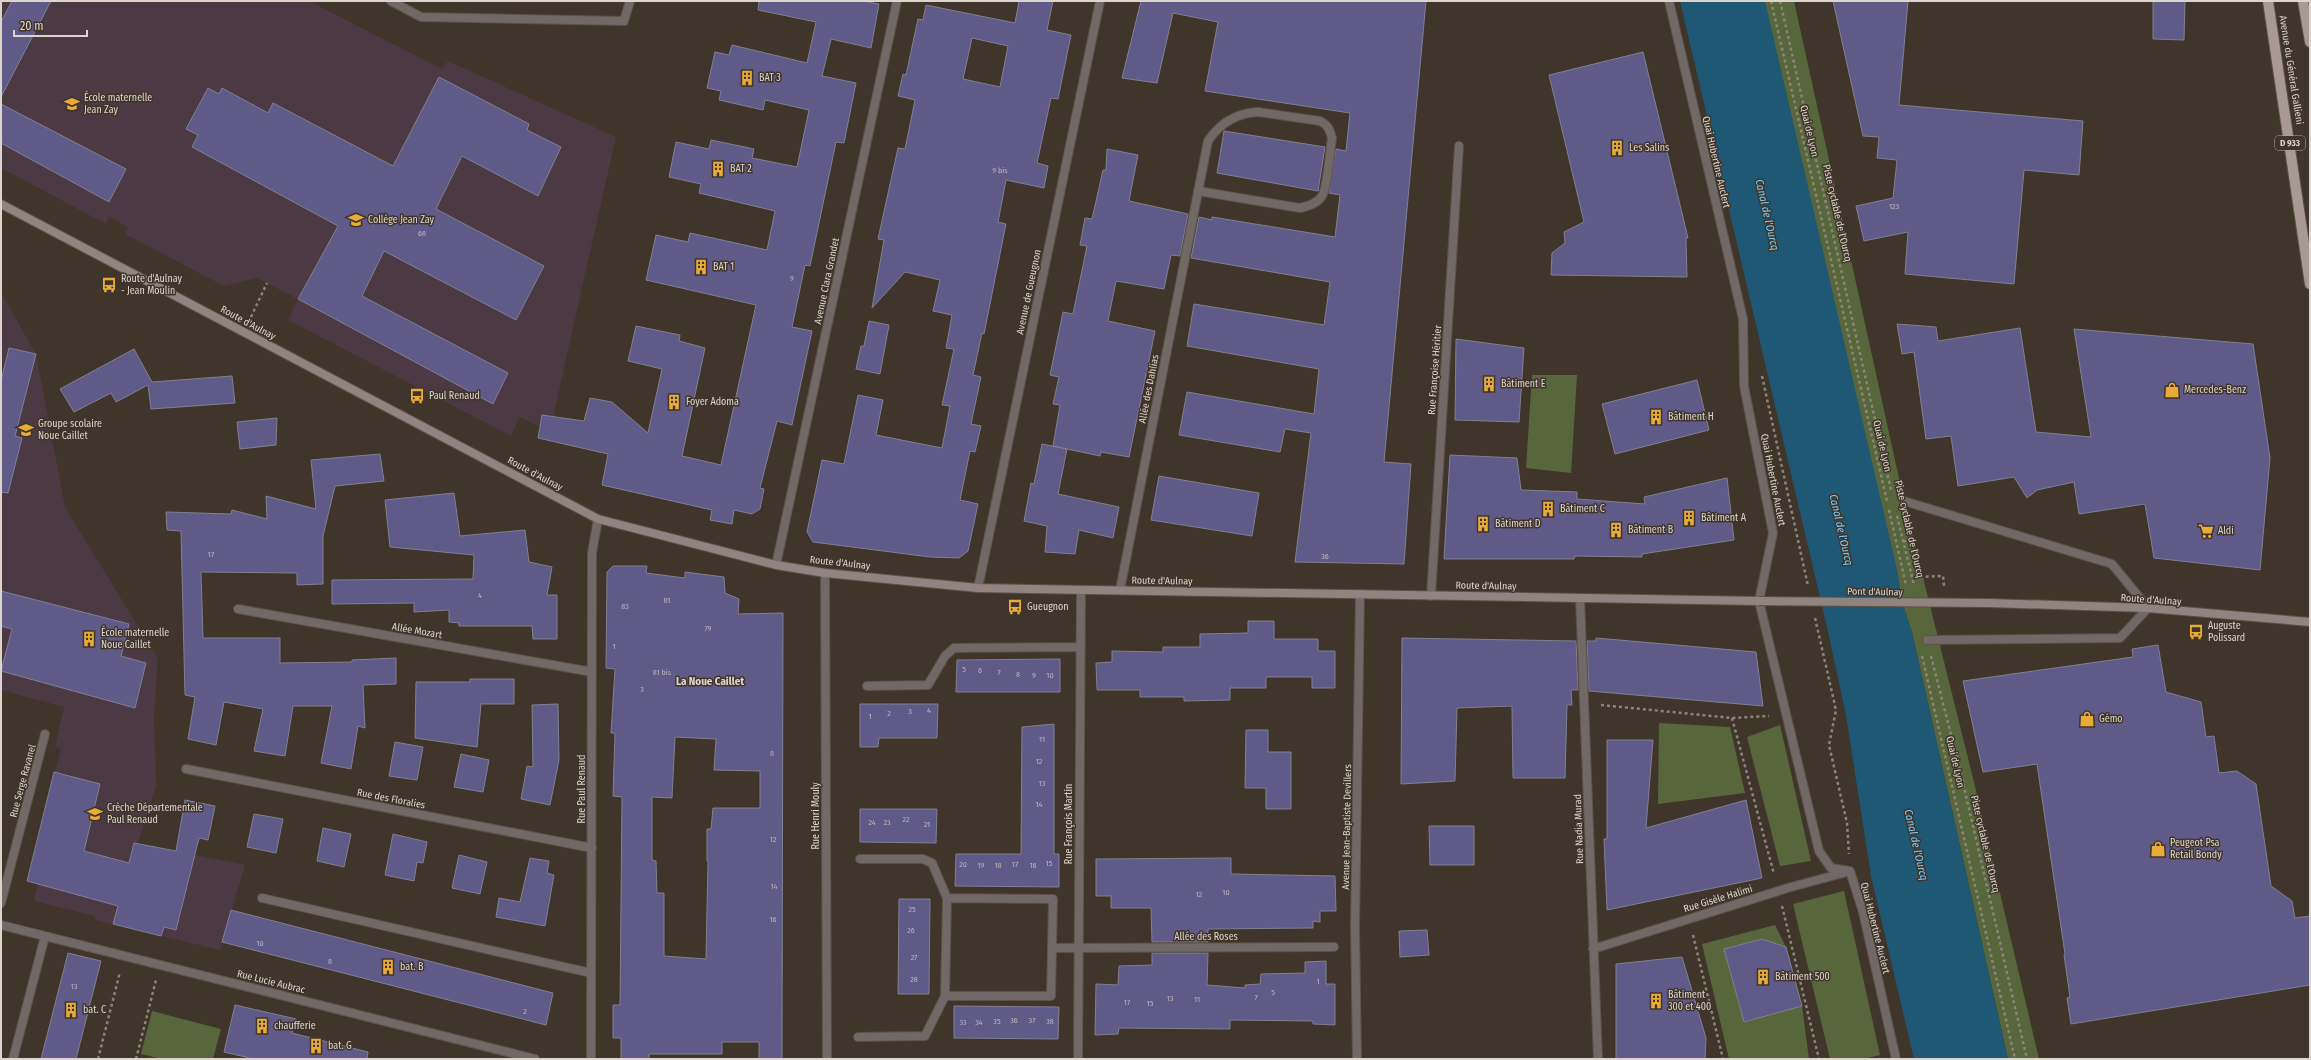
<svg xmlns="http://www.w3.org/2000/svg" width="2311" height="1060" viewBox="0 0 2311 1060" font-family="'Fira Sans Condensed',sans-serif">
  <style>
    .education { fill: #4b3944 }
    .green { fill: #57673b }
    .water { fill: #1f5874 }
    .building { fill: #605a89; stroke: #818090; fill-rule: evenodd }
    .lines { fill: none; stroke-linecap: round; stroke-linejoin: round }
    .lane-casing { stroke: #5c5248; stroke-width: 10 }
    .street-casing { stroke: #5c5248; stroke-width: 10 }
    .secondary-casing { stroke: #5c5248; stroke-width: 10 }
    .primary-casing { stroke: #5c5248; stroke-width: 12 }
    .path { stroke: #8d847b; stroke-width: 2.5; stroke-dasharray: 3 3; stroke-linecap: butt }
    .lane { stroke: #716967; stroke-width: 8 }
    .street { stroke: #716967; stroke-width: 8 }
    .secondary { stroke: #918480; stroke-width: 8 }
    .primary { stroke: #a99994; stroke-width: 10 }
    .secondary-bridge-casing { stroke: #5c5248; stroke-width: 10; stroke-linecap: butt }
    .secondary-bridge { stroke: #918480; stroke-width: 8 }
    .labels { text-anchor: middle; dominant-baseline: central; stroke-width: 3; stroke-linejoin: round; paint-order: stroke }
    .number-label { font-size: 8px; fill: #bdb6bd }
    .shield { fill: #40352b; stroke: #ada59d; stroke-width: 1 }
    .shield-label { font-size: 9px; font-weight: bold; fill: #dcd5ce }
    .street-label { font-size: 10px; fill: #dcd5ce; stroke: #40352b }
    .poi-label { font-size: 10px; fill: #dcd5ce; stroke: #40352b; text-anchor: start }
    .water-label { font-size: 11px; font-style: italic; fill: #7acffc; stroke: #40352b }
    .neighbourhood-label { font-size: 11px; font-weight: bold; fill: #dcd5ce; stroke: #40352b }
  </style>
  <rect width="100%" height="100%" fill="#40352b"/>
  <path class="education" d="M1 1H309L442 69 448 61 616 137 553 417 540 427 520 417 511 436 288 320 298 299 267 283 256 278 224 286 125 234 128 227 109 217 106 224 1 168Z
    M1 293 36 354 65 507 158 659 154 717 156 785 138 843 245 865 220 950 95 920V916L34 901 38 884 27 881 61 748 55 747 64 707 1 690Z"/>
  <path class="green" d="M1764 1H1794L1904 501 1973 778 2039 1059H2008L1912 632 1902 602Z
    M1532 375H1577L1571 473 1526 468Z
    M1659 723 1730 727 1745 793 1658 804Z
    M1780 725 1811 861 1780 866 1747 737Z
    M1844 891 1880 1055 1864 1059H1830L1793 904Z
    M1775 925 1786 947 1762 939 1724 949 1744 1022 1802 1006 1809 1059H1729L1702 944Z
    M152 1011 221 1029 213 1059H162L141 1054Z"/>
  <path class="water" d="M1680 1H1765L1898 574 1902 602 1912 632 2008 1059H1914L1871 876 1846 715 1827 627Z"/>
  <path class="building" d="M12 1H51L1 97V22Z
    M759 1H863L879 4 871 48 831 39 822 76 856 83 844 143 836 142 810 266 805 265 792 327 812 331 792 425 777 421 760 488 764 489 760 509 752 514 734 510 732 524 710 520 712 510 602 485 608 454 538 438 542 415 584 421 590 398 612 402 648 433 662 369 628 361 636 326 680 335 679 341 705 348 682 456 721 465 756 305 646 280 656 235 688 242 690 233 767 250 775 211 699 193 701 184 669 177 676 142 709 149 711 140 754 149 752 158 797 167 809 110 765 100 763 110 719 100 721 91 707 88 715 52 729 55 732 45 807 63 816 22 758 10Z
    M1019 1H1053L1047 30 1071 35 1058 99 1051 98 1037 163 1048 166 1044 188 1006 180 998 222 1006 224 984 334 982 333 973 375 981 377 971 424 981 426 975 452 970 451 960 500 978 504 968 551 959 558 930 557 813 542 807 532 822 460 844 464 858 395 883 400 876 435 942 448 950 406 942 405 954 349 946 348 952 315 933 311 940 280 905 272 872 308 884 240 878 239 898 148 905 149 915 100 898 96 903 74 906 75 918 19 923 20 926 5 1015 23ZM972 38 1008 46 1000 87 963 79Z
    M1141 1H1426L1384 462 1411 464 1404 564 1295 562 1311 433 1285 429 1280 452 1179 435 1187 392 1314 414 1319 369 1187 346 1194 304 1324 325 1330 282 1191 258 1199 217 1212 220V217L1335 237 1340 195 1329 193 1336 149 1346 151 1350 113 1205 91 1218 22 1173 13 1157 83 1122 78Z
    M1833 1H1908L1899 105 2083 121 2079 175 2024 170 2014 284 1905 274 1908 232 1864 241 1856 206 1893 198 1897 160 1877 158 1879 137 1863 136Z
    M2153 1H2185L2184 40 2153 39Z
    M1643 52 1688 238H1686L1687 277 1551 275 1552 253 1565 243 1564 232 1584 222 1549 75Z
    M439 77 529 124 527 130 561 147 538 196 462 156 436 209 544 266 516 320 384 251 362 296 508 373 493 404 298 299 338 226 192 147 198 135 186 129 208 88 219 94 222 88 268 113 273 103 393 166Z
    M1 104 126 169 109 202 1 143Z
    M1224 131 1325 147 1318 191 1217 173Z
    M1107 149 1138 155 1129 201 1188 214 1180 256 1171 255 1164 289 1116 281 1108 321 1155 331 1129 457 1101 452 1100 456 1053 446 1060 405 1053 404 1059 377 1050 375 1063 312 1073 314 1087 246 1080 245 1085 218 1092 219 1103 170H1106Z
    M869 321 889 325 880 374 856 369 861 346H864Z
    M1897 324 1936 327 1938 341 2020 328 2036 432 2091 437 2074 329 2253 344 2270 458 2260 570 2154 558 2145 504 2079 514 2074 482 2037 490 2027 498 2014 477 1958 486 1951 436 1926 439 1914 352 1902 354Z
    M1456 339 1524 348 1519 422 1455 420Z
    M9 348 36 354 15 436 22 438 8 493 1 492V381Z
    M134 349 152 382 232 376 235 403 151 409 148 385 116 402 111 393 74 412 60 389Z
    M1697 380 1709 430 1615 454 1602 404Z
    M277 418 276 445 240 449 237 422Z
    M1042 444 1067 449 1058 494 1119 507 1113 538 1079 530 1075 554 1045 552 1047 526 1024 521 1031 483 1034 484Z
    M380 454 384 481 335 486 323 536V584L297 585V573L201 572 203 638H280V663L352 662V660L396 658V684L363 685 365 728 358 726 351 769 321 763 332 706H293L285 756 254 751 263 709 224 702 216 745 188 739 195 697 185 695 181 531 167 530 166 512 231 514 232 510 267 519 266 496 316 509 311 460Z
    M1450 455 1517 458 1521 490 1577 492V499L1645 504 1644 497 1727 478 1734 540 1642 554V557L1575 556 1574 559H1444Z
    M1159 476 1259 493 1252 536 1151 520Z
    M454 493 460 536 525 530 529 562 552 567 547 595H557V639H533L532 626H459V623L449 622V610L414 612V603L332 604V580L473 579 474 555 390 547 385 500Z
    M613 566H647L646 573 685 578V572L724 577 725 593 739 599 738 614 783 613 782 1059H759V1042H722V1054H649V1059H621V1038H613V1005H620L622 797 613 796 615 733H611L615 669 606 668 607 572ZM675 737 716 739 714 770 760 771V808H713L711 829H707V861H708L706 959 664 956V893H657L656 861 652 860V797L672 798Z
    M1 591 129 624 121 656 146 663 135 708 1 671 12 629 1 626Z
    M1248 621H1274V639H1318V651H1335V688H1312V677H1266V688H1230V700L1184 701V697H1140V690H1097L1096 663 1112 662V651L1163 652V647H1200V634L1248 633Z
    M1402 638 1576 641 1578 690H1571L1572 705H1567L1565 778H1513L1512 706 1457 708 1455 781 1401 784Z
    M1596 638 1756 652 1763 706 1589 691 1587 641H1596Z
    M2158 645 2166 692 2201 702 2206 737 2214 736 2219 773 2237 771 2256 784 2271 886 2292 901 2295 918 2310 916V985L2071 1024 2067 998 2070 997 2064 955 2065 954 2037 764 1983 772 1963 681 2133 657 2132 649Z
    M1060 659V692H956L957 660Z
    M470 679H514V704H481L477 747 415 738 416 682H470Z
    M558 704 559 760 550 805 521 799 527 766 533 767 532 705Z
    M860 704H938L937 738H879L878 747H860Z
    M1054 724V854H1059V887L955 886 956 854H1021L1022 727Z
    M1246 730H1268V752H1291V809H1266V788H1245Z
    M1607 740H1653L1646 828 1746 800 1762 878 1607 910 1604 839H1607Z
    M395 742 423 747 417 780 389 776Z
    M461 754 489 760 483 792 454 787Z
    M54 772 100 784 84 851 129 863 134 843 176 851 185 800 215 806 208 840 199 838 176 930 164 927 161 936 113 924 118 906 27 881Z
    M860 809H937L936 843 860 842Z
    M254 814 283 819 276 853 247 847Z
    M1429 826H1474V865H1430Z
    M323 828 351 834 344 867 317 861Z
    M393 834 427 842 423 863 417 862 414 881 385 875Z
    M459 855 487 862 480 894 452 888Z
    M530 858 549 861 547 873 554 875 545 926 496 917 499 898 520 902Z
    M1231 858V874L1335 876 1336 911H1320V922L1313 921V928L1208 929V942H1152L1151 908H1111V896H1096V859Z
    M899 899H930L929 994H898Z
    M231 910 553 993 546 1025 222 942Z
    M1427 930 1429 955 1400 957 1399 931Z
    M1762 939 1786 947 1802 1006 1744 1022 1724 949Z
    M68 953 101 961 76 1059H41Z
    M1152 953H1208L1207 985 1245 988V985L1260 984 1261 974 1305 973V962L1326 961V984H1335V1025L1313 1024V1021L1230 1020V1029L1119 1028 1118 1034 1095 1035 1096 984 1118 985 1119 966 1152 965Z
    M1682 957 1706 1038 1705 1059H1616V964Z
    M235 1005 296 1019 292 1033 368 1052 367 1059H254L224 1052Z
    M954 1006 1059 1007 1058 1039 954 1038Z"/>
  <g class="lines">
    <g class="lane-casing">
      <path id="lane" d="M391 1 421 17 624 21 630 1
        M1669 1 1743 319 1744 386 1773 533 1759 601
        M1120 590 1208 141C1220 123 1236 113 1258 112L1320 121C1328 125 1330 130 1332 138 1330 152 1328 182 1323 194 1319 203 1309 206 1300 208L1198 191
        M262 898 591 973
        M1 903 45 734
        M1 925 535 1059
        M13 1059 45 936"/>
    </g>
    <g class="street-casing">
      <path id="street" d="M1904 501 2112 564 2148 608 2120 638 1927 640
        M776 565 897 1
        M825 573 827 1059
        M978 588 1100 1
        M1431 596 1459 146
        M1580 598 1598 1059
        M1759 601 1819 851 1831 868 1850 871 1863 912 1896 1059
        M238 609 592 672
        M867 686 928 685 945 656 954 648 1081 647
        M186 769 592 848
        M1052 948 1334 947
        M1593 949 1791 887 1847 872
        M945 996 947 898
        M858 1037 925 1036 945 996H1051L1053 899 947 898 932 863 923 859H860
        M591 1059 592 553 598 519
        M1078 1059 1081 590
        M1357 1059 1355 927 1360 594"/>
    </g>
    <g class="secondary-casing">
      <path id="secondary" d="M1 204 598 519 776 565 825 573 978 588 1759 601
        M1990 603 2148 608 2310 622"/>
    </g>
    <g class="primary-casing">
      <path id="primary" d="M2268 1 2310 284
        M2303 1 2310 42"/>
    </g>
    <path class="path" d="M1771 1 1887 501
      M1780 1 1891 490
      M251 317 267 283
      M1762 376 1808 586
      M1889 510 1906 585
      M1897 516 1914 585
      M1903 541 1913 542 1917 577 1943 576 1944 586
      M1815 618 1836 710 1829 745 1847 823 1849 854
      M1922 656 2015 1059
      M1931 656 1960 770 2027 1059
      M1601 705 1732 718 1769 716
      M1732 718 1774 874
      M1782 906 1819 1059
      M1693 935 1723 1059
      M98 1059 120 972
      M136 1059 156 980"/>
    <use href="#lane" class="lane"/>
    <use href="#street" class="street"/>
    <use href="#secondary" class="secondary"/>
    <use href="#primary" class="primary"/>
    <g class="secondary-bridge-casing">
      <path id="secondary-bridge" d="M1759 601 1990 603"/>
    </g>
    <use href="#secondary-bridge" class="secondary-bridge"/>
  </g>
  <defs>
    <g id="building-bare" transform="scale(1.2)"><path d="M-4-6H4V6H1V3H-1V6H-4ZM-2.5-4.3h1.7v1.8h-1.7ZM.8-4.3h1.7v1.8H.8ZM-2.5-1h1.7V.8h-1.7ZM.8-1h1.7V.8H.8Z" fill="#e9ab37" stroke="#40352b" stroke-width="2.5" paint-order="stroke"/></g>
    <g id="school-bare" transform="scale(1.2)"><path d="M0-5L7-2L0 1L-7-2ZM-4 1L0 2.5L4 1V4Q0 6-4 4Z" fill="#e9ab37" stroke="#40352b" stroke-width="2.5" paint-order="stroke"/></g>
    <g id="bus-bare" transform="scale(1.2)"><path d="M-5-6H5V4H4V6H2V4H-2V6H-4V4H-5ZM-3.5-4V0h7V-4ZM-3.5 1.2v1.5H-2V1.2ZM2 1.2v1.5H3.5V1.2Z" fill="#e9ab37" stroke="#40352b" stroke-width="2.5" paint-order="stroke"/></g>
    <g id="shop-bare" transform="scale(1.2)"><path d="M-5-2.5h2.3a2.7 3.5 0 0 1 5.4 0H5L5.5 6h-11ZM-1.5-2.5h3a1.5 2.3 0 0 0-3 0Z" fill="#e9ab37" stroke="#40352b" stroke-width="2.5" paint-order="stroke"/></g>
    <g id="supermarket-bare" transform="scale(1.2)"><path d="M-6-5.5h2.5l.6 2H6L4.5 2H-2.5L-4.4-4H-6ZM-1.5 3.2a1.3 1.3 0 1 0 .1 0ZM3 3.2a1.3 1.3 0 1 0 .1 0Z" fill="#e9ab37" stroke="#40352b" stroke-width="2.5" paint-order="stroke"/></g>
  </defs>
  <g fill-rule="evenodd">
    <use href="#building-bare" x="747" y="78"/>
    <use href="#school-bare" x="72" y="104"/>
    <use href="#building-bare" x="1617" y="148"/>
    <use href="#building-bare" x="718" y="169"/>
    <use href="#school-bare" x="356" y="220"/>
    <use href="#building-bare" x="701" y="267"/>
    <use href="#bus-bare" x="109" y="285"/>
    <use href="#building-bare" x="1489" y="384"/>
    <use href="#shop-bare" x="2172" y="390"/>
    <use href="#bus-bare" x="417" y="396"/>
    <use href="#building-bare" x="674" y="402"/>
    <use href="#building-bare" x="1656" y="417"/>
    <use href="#school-bare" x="26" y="430"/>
    <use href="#building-bare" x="1548" y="509"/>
    <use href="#building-bare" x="1689" y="518"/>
    <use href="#building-bare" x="1483" y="524"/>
    <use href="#building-bare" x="1616" y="530"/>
    <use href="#supermarket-bare" x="2206" y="531"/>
    <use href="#bus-bare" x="1015" y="607"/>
    <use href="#bus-bare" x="2196" y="632"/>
    <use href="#building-bare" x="89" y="639"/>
    <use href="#shop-bare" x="2087" y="719"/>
    <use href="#school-bare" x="95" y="814"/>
    <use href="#shop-bare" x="2158" y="849"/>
    <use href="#building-bare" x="388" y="967"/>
    <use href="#building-bare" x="1763" y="977"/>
    <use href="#building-bare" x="1656" y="1001"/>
    <use href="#building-bare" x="71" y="1010"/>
    <use href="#building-bare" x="262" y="1026"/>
    <use href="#building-bare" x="316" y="1046"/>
  </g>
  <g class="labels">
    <g class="number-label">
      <text x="1000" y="170">9 bis</text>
      <text x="1894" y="206">123</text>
      <text x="422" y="233">68</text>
      <text x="792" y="278">9</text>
      <text x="211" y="554">17</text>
      <text x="1325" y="556">36</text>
      <text x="480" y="595">4</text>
      <text x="667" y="600">81</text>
      <text x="625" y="606">83</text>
      <text x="708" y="628">79</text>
      <text x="614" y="646">1</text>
      <text x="964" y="669">5</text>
      <text x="980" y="670">6</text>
      <text x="662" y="672">81 bis</text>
      <text x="999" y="672">7</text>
      <text x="1018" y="674">8</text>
      <text x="1034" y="675">9</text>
      <text x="1050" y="675">10</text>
      <text x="642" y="689">3</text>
      <text x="929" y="710">4</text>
      <text x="910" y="711">3</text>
      <text x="889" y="713">2</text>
      <text x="870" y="716">1</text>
      <text x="1042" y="739">11</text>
      <text x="772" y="753">8</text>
      <text x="1039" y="761">12</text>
      <text x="1042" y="783">13</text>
      <text x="1039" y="804">14</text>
      <text x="906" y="819">22</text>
      <text x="872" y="822">24</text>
      <text x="887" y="822">23</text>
      <text x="927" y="824">21</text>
      <text x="773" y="839">12</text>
      <text x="1049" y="863">15</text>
      <text x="963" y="864">20</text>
      <text x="1015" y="864">17</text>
      <text x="981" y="865">19</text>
      <text x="998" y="865">18</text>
      <text x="1033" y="865">16</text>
      <text x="774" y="886">14</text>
      <text x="1226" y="892">10</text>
      <text x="1199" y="894">12</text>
      <text x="912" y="909">25</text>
      <text x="773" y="919">16</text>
      <text x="911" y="930">26</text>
      <text x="260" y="943">10</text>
      <text x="914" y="957">27</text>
      <text x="330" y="961">8</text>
      <text x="914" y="979">28</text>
      <text x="1318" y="981">1</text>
      <text x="74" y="986">13</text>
      <text x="1273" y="992">5</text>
      <text x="1256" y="997">7</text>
      <text x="1170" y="998">13</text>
      <text x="1197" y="999">11</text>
      <text x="1127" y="1002">17</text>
      <text x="1150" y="1003">15</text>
      <text x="525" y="1011">2</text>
      <text x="1014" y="1020">36</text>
      <text x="1032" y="1020">37</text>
      <text x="997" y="1021">35</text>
      <text x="1050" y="1021">38</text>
      <text x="963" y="1022">33</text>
      <text x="979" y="1022">34</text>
    </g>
    <rect class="shield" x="2275" y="136" width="30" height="14" rx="3"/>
    <g class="shield-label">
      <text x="2290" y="143">D 933</text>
    </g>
    <g class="street-label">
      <text transform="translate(2291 70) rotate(81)">Avenue du Général Gallieni</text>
      <text transform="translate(1809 131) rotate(77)">Quai de Lyon</text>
      <text transform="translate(1716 162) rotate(77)">Quai Hubertine Auclert</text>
      <text transform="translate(1837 213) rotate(77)">Piste cyclable de l'Ourcq</text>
      <text transform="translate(827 281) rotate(-78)">Avenue Clara Grandet</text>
      <text transform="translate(1029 292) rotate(-78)">Avenue de Gueugnon</text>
      <text transform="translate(248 323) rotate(28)">Route d'Aulnay</text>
      <text transform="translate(1435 370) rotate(-86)">Rue Françoise Héritier</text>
      <text transform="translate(1149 389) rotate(-79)">Allée des Dahlias</text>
      <text transform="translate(1882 446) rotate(77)">Quai de Lyon</text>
      <text transform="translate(535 474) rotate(28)">Route d'Aulnay</text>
      <text transform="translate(1773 480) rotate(79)">Quai Hubertine Auclert</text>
      <text transform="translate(1909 529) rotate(77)">Piste cyclable de l'Ourcq</text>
      <text transform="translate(840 563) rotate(6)">Route d'Aulnay</text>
      <text transform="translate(1162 581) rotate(1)">Route d'Aulnay</text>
      <text transform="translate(1486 586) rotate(1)">Route d'Aulnay</text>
      <text transform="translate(1875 592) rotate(1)">Pont d'Aulnay</text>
      <text transform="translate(2151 600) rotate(4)">Route d'Aulnay</text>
      <text transform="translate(417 631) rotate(10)">Allée Mozart</text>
      <text transform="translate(1955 762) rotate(77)">Quai de Lyon</text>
      <text transform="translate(23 781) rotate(-75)">Rue Serge Ravanel</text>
      <text transform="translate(582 789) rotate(-90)">Rue Paul Renaud</text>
      <text transform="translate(391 799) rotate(11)">Rue des Floralies</text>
      <text transform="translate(816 816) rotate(-90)">Rue Henri Mouly</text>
      <text transform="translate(1069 824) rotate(-90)">Rue François Martin</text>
      <text transform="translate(1347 827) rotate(-89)">Avenue Jean-Baptiste Devillers</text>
      <text transform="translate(1579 829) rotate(-92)">Rue Nadia Murad</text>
      <text transform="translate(1985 844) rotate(77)">Piste cyclable de l'Ourcq</text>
      <text transform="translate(1718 899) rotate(-17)">Rue Gisèle Halimi</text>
      <text transform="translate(1875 928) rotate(76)">Quai Hubertine Auclert</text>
      <text x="1206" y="937">Allée des Roses</text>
      <text transform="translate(271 982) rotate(14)">Rue Lucie Aubrac</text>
    </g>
    <g class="poi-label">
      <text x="759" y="78">BAT 3</text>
      <text x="84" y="98">École maternelle<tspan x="84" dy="12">Jean Zay</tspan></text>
      <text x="1629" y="148">Les Salins</text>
      <text x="730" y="169">BAT 2</text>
      <text x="368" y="220">Collège Jean Zay</text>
      <text x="713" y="267">BAT 1</text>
      <text x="121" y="279">Route d'Aulnay<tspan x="121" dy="12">- Jean Moulin</tspan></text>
      <text x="1501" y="384">Bâtiment E</text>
      <text x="2184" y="390">Mercedes-Benz</text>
      <text x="429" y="396">Paul Renaud</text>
      <text x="686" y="402">Foyer Adoma</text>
      <text x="1668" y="417">Bâtiment H</text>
      <text x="38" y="424">Groupe scolaire<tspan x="38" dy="12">Noue Caillet</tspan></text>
      <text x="1560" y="509">Bâtiment C</text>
      <text x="1701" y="518">Bâtiment A</text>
      <text x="1495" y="524">Bâtiment D</text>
      <text x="1628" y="530">Bâtiment B</text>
      <text x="2218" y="531">Aldi</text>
      <text x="1027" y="607">Gueugnon</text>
      <text x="2208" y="626">Auguste<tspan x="2208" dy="12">Polissard</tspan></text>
      <text x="101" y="633">École maternelle<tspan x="101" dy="12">Noue Caillet</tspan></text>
      <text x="2099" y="719">Gémo</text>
      <text x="107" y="808">Crèche Départementale<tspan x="107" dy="12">Paul Renaud</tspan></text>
      <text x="2170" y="843">Peugeot Psa<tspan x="2170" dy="12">Retail Bondy</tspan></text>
      <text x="400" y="967">bat. B</text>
      <text x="1775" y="977">Bâtiment 500</text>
      <text x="1668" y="995">Bâtiment<tspan x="1668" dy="12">300 et 400</tspan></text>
      <text x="83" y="1010">bat. C</text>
      <text x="274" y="1026">chaufferie</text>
      <text x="328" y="1046">bat. G</text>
    </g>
    <g class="water-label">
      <text transform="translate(1767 215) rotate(77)">Canal de l'Ourcq</text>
      <text transform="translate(1841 530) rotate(77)">Canal de l'Ourcq</text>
      <text transform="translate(1916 845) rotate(77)">Canal de l'Ourcq</text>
    </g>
    <g class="neighbourhood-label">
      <text x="710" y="681">La Noue Caillet</text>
    </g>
  </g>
  <rect width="2311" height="1060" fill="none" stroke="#dcd5ce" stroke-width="4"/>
  <path d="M14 30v6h73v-6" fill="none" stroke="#dcd5ce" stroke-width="2"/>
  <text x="20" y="30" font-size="12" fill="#dcd5ce" stroke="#40352b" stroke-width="3" paint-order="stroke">20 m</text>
</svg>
